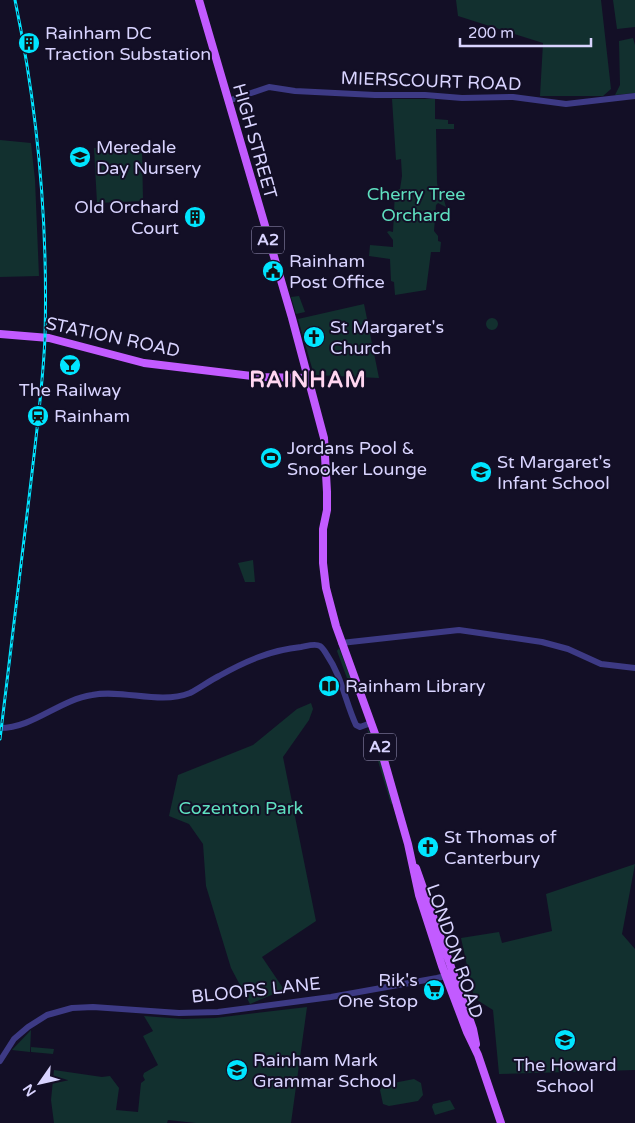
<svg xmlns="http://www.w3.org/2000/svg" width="635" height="1123" viewBox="0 0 635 1123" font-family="'Varela Round',sans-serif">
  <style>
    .green { fill: #12302f }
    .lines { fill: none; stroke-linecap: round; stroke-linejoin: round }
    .minor { stroke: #3d3a85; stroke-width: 6 }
    .major { stroke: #c25bff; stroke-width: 8 }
    .rail-casing { stroke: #00e5ff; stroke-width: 3 }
    .rail { stroke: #130f26; stroke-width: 1; stroke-dasharray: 4; stroke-linecap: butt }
    .labels { text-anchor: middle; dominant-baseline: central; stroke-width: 4; stroke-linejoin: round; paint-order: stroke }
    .shield { fill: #130f26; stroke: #9e99be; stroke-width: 1 }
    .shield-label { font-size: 16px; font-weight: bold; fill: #d9d4ff }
    .poi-label { font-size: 18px; fill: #d9d4ff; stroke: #130f26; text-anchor: start }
    .street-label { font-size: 18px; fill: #d9d4ff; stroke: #130f26 }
    .park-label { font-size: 18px; fill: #5fe0c0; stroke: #130f26 }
    .district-label { font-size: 22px; font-weight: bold; letter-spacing: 1px; fill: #ffd6f0; stroke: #130f26 }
  </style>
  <rect width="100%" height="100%" fill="#130f26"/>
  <path class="green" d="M456 0H601L611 89 603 96H540L543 43 458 16Z
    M613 0H635V27L617 29Z
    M633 38 635 45V93L615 95 620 85 619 41Z
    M392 99H435V119L448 120V124H454V129H436L437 182 438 189 452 194 455 198 451 200H444L446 207 438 203 436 205 434 231 438 236V241L441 242 440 252H431L426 290 395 295 394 282 391 281 390 259 369 256 370 245 393 247V240L387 232 389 231 393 232 395 191 400 189 402 176 401 159 396 160Z
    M0 140 31 143 35 180 39 276 0 277Z
    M94 148H142L143 201 97 203Z
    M299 296 305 312 296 314 291 297Z
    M364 304 379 378 314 375 298 319Z
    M486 324a6 6 0 1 1 12 0a6 6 0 1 1-12 0Z
    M253 560 255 582H245L238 563Z
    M339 648 352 681 353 688 351 689 337 651Z
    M311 703 313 709 309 720 283 757 316 921 262 957 283 988 281 991 250 1004 231 968 206 886 203 844 189 824 169 816 178 775 253 745 297 709Z
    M367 729C378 738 388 787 393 803L391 804 375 751Z
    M635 864 622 934 635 949V1070L499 1074 493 1010 474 998 461 938 499 932 502 943 552 931 546 894Z
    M307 1007 291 1123H196L168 1120 167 1123H54L51 1100 54 1070 102 1077 110 1076 119 1088 116 1110 138 1112 141 1083 145 1080 143 1076 144 1073 158 1065 143 1036 153 1031 144 1016 183 1019 215 1018Z
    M31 1030 30 1052 12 1050Z
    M31 1047 54 1049 53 1054 31 1052Z
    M414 1079 421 1083 423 1095 418 1101 389 1106 383 1104 380 1090 383 1085Z
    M450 1100 455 1109 435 1115 432 1107 433 1104Z"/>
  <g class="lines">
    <path class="minor" d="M228 101 269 87 295 91 375 95H425L462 98 513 97 566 104 635 96
      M341 643 459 630 542 642 568 649 601 664 635 668
      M0 728C33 728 59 700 92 695 124 689 159 705 190 693 200 688 209 681 219 676 246 661 271 650 301 647 307 646 315 643 320 646 323 648 325 652 327 655 342 677 345 701 356 725L360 727 371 723
      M0 1061 14 1039 28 1027 47 1015 72 1008 93 1007 179 1013 218 1012 331 997 437 978 450 975"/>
    <path class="major" d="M199 0 292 318 324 438 327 492V510L323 529V563L326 588 336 626 382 753 408 844 419 895 442 966 467 1032 478 1055 501 1123
      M0 334 49 338 144 363 260 377 308 378
      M416 868 473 1029 476 1044"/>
    <g class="rail-casing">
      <path id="rail" d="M0 739C11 650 22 561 32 473 37 428 43 383 45 337 48 224 38 111 15 0"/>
    </g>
    <use href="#rail" class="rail"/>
  </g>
  <defs>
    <g id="building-disc" transform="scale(1.125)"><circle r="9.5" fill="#00e5ff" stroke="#130f26"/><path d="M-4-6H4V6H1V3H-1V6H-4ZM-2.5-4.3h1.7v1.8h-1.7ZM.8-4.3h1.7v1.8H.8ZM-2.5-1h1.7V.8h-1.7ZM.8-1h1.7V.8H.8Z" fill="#111"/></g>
    <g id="school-disc" transform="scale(1.125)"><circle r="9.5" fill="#00e5ff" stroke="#130f26"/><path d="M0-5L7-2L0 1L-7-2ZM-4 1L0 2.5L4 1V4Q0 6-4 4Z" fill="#111"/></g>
    <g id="civic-disc" transform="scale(1.125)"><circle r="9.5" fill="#00e5ff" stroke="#130f26"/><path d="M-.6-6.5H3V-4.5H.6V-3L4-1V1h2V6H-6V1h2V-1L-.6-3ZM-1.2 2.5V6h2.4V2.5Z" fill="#111"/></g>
    <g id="church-disc" transform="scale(1.125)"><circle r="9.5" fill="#00e5ff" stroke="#130f26"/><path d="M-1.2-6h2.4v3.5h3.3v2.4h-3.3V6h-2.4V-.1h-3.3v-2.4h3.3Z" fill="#111"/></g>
    <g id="bar-disc" transform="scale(1.125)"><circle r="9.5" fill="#00e5ff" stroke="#130f26"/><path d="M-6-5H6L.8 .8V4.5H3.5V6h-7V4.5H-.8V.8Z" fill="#111"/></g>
    <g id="station-disc" transform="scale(1.125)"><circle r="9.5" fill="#00e5ff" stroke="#130f26"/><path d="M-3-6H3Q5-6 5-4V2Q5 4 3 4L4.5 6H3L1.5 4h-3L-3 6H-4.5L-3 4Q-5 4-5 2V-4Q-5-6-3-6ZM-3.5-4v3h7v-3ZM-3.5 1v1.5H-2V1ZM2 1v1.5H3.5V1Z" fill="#111"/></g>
    <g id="stadium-disc" transform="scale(1.125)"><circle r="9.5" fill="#00e5ff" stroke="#130f26"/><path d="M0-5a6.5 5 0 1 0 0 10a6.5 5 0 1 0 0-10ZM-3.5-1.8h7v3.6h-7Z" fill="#111"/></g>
    <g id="library-disc" transform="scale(1.125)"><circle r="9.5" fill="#00e5ff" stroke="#130f26"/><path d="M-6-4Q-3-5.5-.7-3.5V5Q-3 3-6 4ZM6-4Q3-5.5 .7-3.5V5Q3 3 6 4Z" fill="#111"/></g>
    <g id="supermarket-disc" transform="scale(1.125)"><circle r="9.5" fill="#00e5ff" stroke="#130f26"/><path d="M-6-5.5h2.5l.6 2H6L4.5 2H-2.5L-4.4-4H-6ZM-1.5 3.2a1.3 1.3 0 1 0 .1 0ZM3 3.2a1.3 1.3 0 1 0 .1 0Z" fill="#111"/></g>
  </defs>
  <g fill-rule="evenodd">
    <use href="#building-disc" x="29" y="43"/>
    <use href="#school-disc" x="80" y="157"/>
    <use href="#building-disc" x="195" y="217"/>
    <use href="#civic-disc" x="273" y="271"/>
    <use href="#church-disc" x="314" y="337"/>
    <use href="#bar-disc" x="70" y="365"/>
    <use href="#station-disc" x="38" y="416"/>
    <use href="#stadium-disc" x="271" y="458"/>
    <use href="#school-disc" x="481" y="472"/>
    <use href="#library-disc" x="329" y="686"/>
    <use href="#church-disc" x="428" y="847"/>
    <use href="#supermarket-disc" x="434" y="990"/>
    <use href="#school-disc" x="565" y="1040"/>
    <use href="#school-disc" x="237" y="1070"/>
  </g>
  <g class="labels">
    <g class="shield">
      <rect x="252" y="226.5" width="32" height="27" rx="4"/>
      <rect x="364" y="733.5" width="32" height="27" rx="4"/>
    </g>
    <g class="shield-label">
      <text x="268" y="240">A2</text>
      <text x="380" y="747">A2</text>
    </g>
    <g class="poi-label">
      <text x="45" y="33">Rainham DC<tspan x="45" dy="21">Traction Substation</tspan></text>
      <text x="96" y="147">Meredale<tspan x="96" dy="21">Day Nursery</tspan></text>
      <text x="179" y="207" text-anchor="end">Old Orchard<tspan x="179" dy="21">Court</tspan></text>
      <text x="289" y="261">Rainham<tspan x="289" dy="21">Post Office</tspan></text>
      <text x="330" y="327">St Margaret's<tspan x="330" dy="21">Church</tspan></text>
      <text x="70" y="390" text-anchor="middle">The Railway</text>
      <text x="54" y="416">Rainham</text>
      <text x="287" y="448">Jordans Pool &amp;<tspan x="287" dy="21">Snooker Lounge</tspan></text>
      <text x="497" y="462">St Margaret's<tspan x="497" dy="21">Infant School</tspan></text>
      <text x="345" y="686">Rainham Library</text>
      <text x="444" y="837">St Thomas of<tspan x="444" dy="21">Canterbury</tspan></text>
      <text x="418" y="980" text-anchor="end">Rik's<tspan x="418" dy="21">One Stop</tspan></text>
      <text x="253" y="1060">Rainham Mark<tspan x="253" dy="21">Grammar School</tspan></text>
      <text x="565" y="1065" text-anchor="middle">The Howard<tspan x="565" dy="21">School</tspan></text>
    </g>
    <g class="street-label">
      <text transform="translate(431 81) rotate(2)">MIERSCOURT ROAD</text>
      <text transform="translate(255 141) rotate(74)">HIGH STREET</text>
      <text transform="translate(113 337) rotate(12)">STATION ROAD</text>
      <text transform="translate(455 951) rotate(71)">LONDON ROAD</text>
      <text transform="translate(256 990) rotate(-6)">BLOORS LANE</text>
    </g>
    <g class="park-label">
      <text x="416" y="194">Cherry Tree<tspan x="416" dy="21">Orchard</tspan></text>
      <text x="241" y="808">Cozenton Park</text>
    </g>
    <g class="district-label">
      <text x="308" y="380">RAINHAM</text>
    </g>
  </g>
  <g transform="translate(40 1083) rotate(236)" stroke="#130f26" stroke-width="4" paint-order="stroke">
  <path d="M0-4L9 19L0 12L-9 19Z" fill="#d9d4ff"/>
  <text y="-8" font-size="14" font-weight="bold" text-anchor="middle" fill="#d9d4ff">N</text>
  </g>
  <path d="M460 38v8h131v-8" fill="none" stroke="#d9d4ff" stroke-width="2.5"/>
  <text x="468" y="38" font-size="15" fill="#d9d4ff" stroke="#130f26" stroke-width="4" paint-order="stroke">200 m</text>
</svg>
